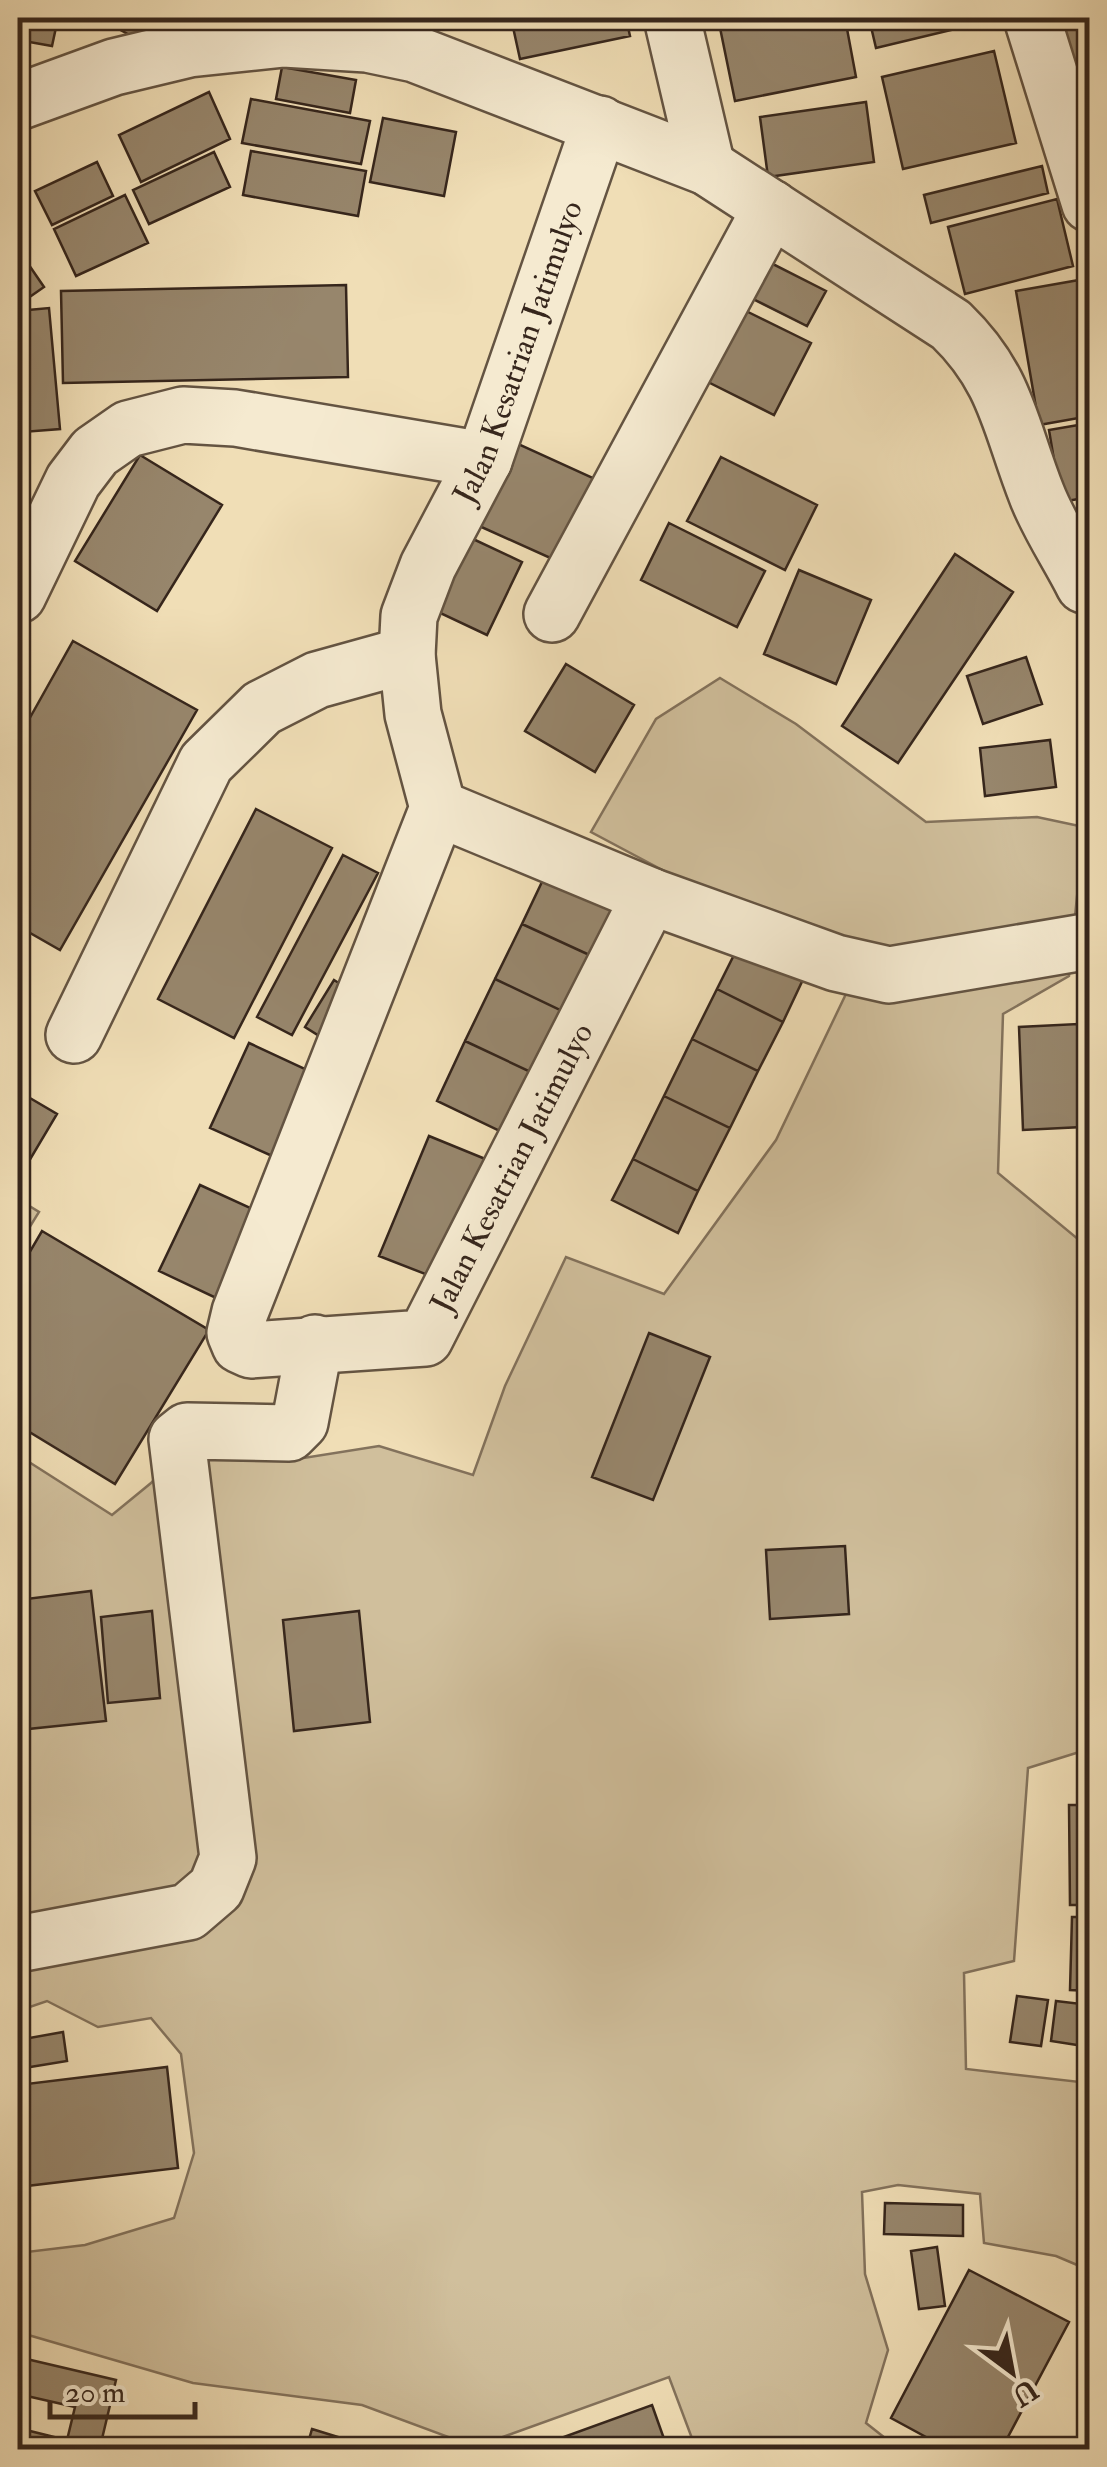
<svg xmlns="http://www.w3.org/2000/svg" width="1107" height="2467" viewBox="0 0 1107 2467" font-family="'IM FELL Double Pica',serif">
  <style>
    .green { fill: #d0bf9c; stroke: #83725c; stroke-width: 2.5 }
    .building { fill: #97866c; stroke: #36261c; stroke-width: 2.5 }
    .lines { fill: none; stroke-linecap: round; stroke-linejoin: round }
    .minor-casing { stroke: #645442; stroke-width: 60 }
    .minor { stroke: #f5ead0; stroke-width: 55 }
    .labels { text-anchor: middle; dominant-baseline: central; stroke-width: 9; stroke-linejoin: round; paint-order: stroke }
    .street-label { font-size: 32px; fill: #36261c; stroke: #f5ead0 }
  </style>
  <rect width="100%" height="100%" fill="#f0deb6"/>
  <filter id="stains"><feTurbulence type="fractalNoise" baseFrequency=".002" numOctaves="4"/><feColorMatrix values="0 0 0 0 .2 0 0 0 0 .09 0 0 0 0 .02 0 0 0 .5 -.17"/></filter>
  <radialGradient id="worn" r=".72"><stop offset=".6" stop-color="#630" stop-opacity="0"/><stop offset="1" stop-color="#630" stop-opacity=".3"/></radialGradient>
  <path class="green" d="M720 678 796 724 926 822 1037 817 1084 827 1069 976 1003 1014 998 1173 1084 1244 1090 1361 1089 1749 1028 1768 1014 1961 964 1973 966 2069 1089 2083V2270L1056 2256 984 2243 980 2194 898 2185 862 2192 865 2274 888 2350 866 2423 899 2449H696L669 2377 475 2447 362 2405 193 2383 18 2332V2253L85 2245 174 2218 194 2153 181 2054 151 2018 98 2027 47 2001 18 2011V1455L112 1515 151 1483 200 1427 291 1460 379 1446 473 1475 505 1386 566 1257 664 1294 776 1140 856 973 591 832 656 719Z
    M18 1199 39 1212 18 1246Z"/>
  <path class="building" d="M18 18H58L52 46 18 40Z
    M98 18H174L156 49Z
    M511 18H626L630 36 520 59Z
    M718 18H845L856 77 735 101Z
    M869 18H1001L876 48Z
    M1053 18H1090V131Z
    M994 51 1016 143 903 169 882 77Z
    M282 67 356 80 350 113 276 99Z
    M209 92 230 139 141 182 119 135Z
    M251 99 370 121 361 164 242 143Z
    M866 102 874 162 768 177 760 117Z
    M383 118 456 132 444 196 370 182Z
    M251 151 366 171 358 216 243 195Z
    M214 152 230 187 149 224 133 190Z
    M97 162 113 196 52 225 35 191Z
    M1042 166 1048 193 931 223 924 195Z
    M125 195 148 243 76 276 54 229Z
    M1057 199 1073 266 965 294 948 227Z
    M18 249 44 287 18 305Z
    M759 257 826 291 807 326 741 293Z
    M1079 280 1090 340V416L1039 425 1016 291Z
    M346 285 348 377 63 383 61 291Z
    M49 308 60 429 23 432 18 311Z
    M742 309 811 343 774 415 706 381Z
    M1090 423V497L1061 502 1049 430Z
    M503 437 604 483 566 565 466 520Z
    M140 455 222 505 157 611 75 561Z
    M721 457 817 505 785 570 687 521Z
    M669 523 765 571 737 627 641 580Z
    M456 531 522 562 487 635 421 604Z
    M955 554 1013 592 898 763 842 726Z
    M799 570 871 600 836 684 764 654Z
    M73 641 197 710 60 950 18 926V739Z
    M1026 657 1042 704 983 724 967 676Z
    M566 664 634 705 595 772 525 731Z
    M1050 740 1056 787 985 796 980 748Z
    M256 809 332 848 234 1038 158 999Z
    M343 855 378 873 292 1035 257 1017Z
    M551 863 637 904 609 964 522 924Z
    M522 924 609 964 581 1020 495 979Z
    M742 939 807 971 783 1022 717 989Z
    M495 979 581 1020 552 1082 465 1041Z
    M334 980 361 997 332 1044 305 1027Z
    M717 989 783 1022 758 1071 692 1039Z
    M1078 1024 1082 1127 1023 1130 1019 1027Z
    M692 1039 758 1071 730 1128 664 1096Z
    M465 1041 552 1082 523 1142 437 1101Z
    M249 1043 318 1075 279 1159 210 1128Z
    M18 1091 57 1114 19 1178 18 1177Z
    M664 1096 730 1128 698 1191 633 1159Z
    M429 1136 500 1165 451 1284 379 1256Z
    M633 1159 698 1191 678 1233 612 1200Z
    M200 1185 272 1218 231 1305 159 1271Z
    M42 1231 209 1330 115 1484 18 1425V1272Z
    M649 1333 710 1357 653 1500 592 1477Z
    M845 1546 849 1614 770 1619 766 1550Z
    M91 1591 106 1721 18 1730V1600Z
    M152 1611 160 1698 108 1703 101 1617Z
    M359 1611 370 1722 294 1731 283 1620Z
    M1069 1805H1090V1905H1070Z
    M1072 1917H1090V1991L1070 1990Z
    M1017 1996 1048 2000 1041 2046 1010 2042Z
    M1056 2001 1090 2005V2047L1051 2041Z
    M63 2032 67 2061 18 2069V2040Z
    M167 2067 178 2168 18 2187V2085Z
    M885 2203 963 2205V2236L884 2234Z
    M937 2247 945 2306 919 2309 911 2251Z
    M969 2270 1069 2322 1001 2450H950L891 2418Z
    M18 2357 116 2380 101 2443 68 2436 75 2407 18 2394Z
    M652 2405 668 2450H528Z
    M18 2428 58 2438 55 2450H18Z
    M312 2429 380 2450H306Z"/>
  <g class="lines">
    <g class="minor-casing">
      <g id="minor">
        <path d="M672 18 707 167"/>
        <path d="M1032 18 1090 204"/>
        <path d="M18 102 114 67 189 49 284 39 367 44 415 54 707 167 951 325C1007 379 1010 427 1037 495 1049 526 1069 555 1084 585"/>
        <path d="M18 595 73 481 95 452 128 429 183 415 235 418 484 460"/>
        <path d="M552 614 771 208"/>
        <path id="s1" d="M438 808 650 896 425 1338 251 1350 240 1345 235 1333 240 1312 438 808 413 714 407 655 409 616 428 566 484 460 600 124"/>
        <path d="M650 896 836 963 889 975 1090 941"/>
        <path d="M74 1035 206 763 262 708 317 680 407 655"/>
        <path d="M18 1944 188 1912 216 1888 228 1858 177 1439 187 1431 289 1433 300 1422 315 1343"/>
      </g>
    </g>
    <use href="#minor" class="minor"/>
  </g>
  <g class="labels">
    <g class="street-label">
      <text stroke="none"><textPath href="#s1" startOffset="1970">Jalan Kesatrian Jatimulyo</textPath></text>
      <text transform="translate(512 1168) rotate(-63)">Jalan Kesatrian Jatimulyo</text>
    </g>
  </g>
  <rect width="1107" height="2467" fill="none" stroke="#f0deb6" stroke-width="60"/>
  <rect x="20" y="20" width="1067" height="2427" fill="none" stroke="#36261c" stroke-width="5"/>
  <rect x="30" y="30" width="1047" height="2407" fill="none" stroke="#36261c" stroke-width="2.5"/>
  <g transform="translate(1012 2372) rotate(148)" stroke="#f5ead0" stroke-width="8" paint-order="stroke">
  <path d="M0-8L18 38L0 25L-18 38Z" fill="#36261c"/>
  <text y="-15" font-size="28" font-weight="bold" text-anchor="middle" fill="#36261c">U</text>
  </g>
  <path d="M50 2402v15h145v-15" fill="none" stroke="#36261c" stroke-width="5"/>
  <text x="65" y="2402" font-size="30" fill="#36261c" stroke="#f5ead0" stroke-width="8" paint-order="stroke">20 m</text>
  <rect width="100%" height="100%" filter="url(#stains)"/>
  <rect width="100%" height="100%" fill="url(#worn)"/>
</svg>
